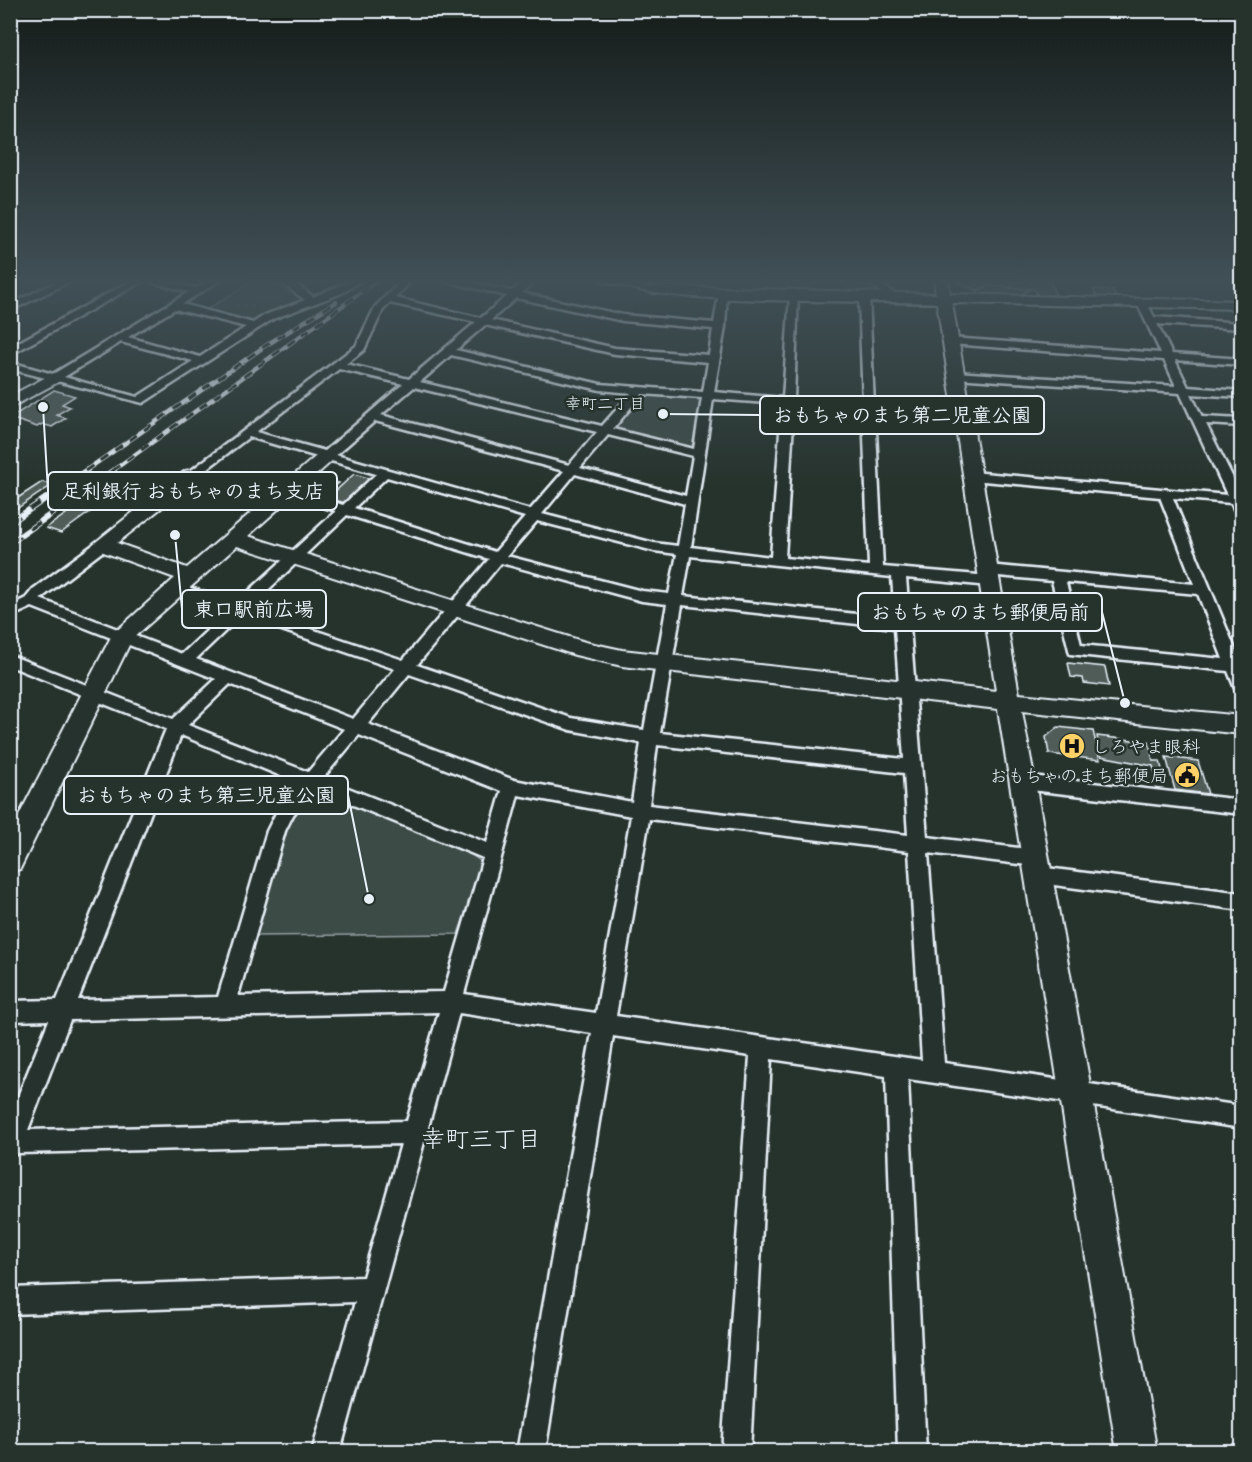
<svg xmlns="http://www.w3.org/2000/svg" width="1252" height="1462" font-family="Delius,'Klee One',sans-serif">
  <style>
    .green { fill: #3e4b47; stroke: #939ea0; stroke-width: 1.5 }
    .building { fill: #505c59; stroke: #e8f1f8; stroke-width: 1.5 }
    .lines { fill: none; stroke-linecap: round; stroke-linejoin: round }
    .street-casing { stroke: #e8f1f8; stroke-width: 5 }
    .secondary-casing { stroke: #e8f1f8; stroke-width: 4 }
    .street { fill: #26332d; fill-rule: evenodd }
    .secondary { fill: #26332d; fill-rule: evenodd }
    .rail-far1-casing { stroke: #e8f1f8; stroke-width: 4.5 }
    .rail-casing { stroke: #e8f1f8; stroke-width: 6 }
    .rail-far1 { stroke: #26332d; stroke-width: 3; stroke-dasharray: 9; stroke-linecap: butt }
    .rail { stroke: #26332d; stroke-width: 4; stroke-dasharray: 12; stroke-linecap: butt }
    .labels { text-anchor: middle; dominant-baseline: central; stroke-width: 5; stroke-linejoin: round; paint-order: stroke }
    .far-neighbourhood-label { font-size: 16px; fill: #e8f1f8; stroke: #26332d }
    .poi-label { font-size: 18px; fill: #e8f1f8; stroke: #26332d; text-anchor: start }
    .near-neighbourhood-label { font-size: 24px; fill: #e8f1f8; stroke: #26332d }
    .leader { fill: none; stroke: #e8f1f8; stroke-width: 2 }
    .callout-dot { fill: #e8f1f8; stroke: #26332d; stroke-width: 2 }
    .callout { fill: #26332d; stroke: #e8f1f8; stroke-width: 2 }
    .callout-label { font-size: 20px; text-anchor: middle; font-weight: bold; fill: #e8f1f8 }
  </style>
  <rect width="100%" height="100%" fill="#26332d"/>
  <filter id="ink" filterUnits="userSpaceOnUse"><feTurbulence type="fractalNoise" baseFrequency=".0167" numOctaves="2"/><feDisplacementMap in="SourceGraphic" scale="12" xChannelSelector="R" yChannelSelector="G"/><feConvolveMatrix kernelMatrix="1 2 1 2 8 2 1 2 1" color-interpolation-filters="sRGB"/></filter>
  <g filter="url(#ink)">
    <g class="green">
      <polygon points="253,281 282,286 306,301 253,321 206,310"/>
      <polygon points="645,394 701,399 692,448 614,429"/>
      <polygon points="309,794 324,794 470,854 483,863 458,934 255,936 289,824"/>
    </g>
    <g class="building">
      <polygon points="956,281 1050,281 1057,298 1038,296 1035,290 988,286 977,291"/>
      <polygon points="988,286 1031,289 1020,295 979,294 977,291"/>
      <polygon points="1093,289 1113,291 1116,298 1096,296"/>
      <polygon points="54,390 75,396 62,404 70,407 56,415 66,418 52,427 42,424 37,427 10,418"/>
      <polygon points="354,474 372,479 345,503 328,498"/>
      <polygon points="320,478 339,483 329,491 311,486"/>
      <polygon points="42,482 52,485 10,513 10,503"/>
      <polygon points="90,497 104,502 61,533 46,528"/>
      <polygon points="1068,663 1105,667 1109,686 1084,683 1083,678 1071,677"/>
      <polygon points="1058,727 1093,731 1100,760 1049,754 1046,737"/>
      <polygon points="1097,736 1149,742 1153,761 1160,761 1163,774 1155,773 1153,766 1101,756"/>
      <polygon points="1166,757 1198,761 1208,794 1175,790"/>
    </g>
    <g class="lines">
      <g class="street-casing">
        <g id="street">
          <polygon points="59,281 71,281 10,311 10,304"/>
          <polygon points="131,281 143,281 10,355 10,347"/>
          <path d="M148,281H164L196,288L208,281H219L182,304L253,323L265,315L305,300L283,284L282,281H293L313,297L350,281H361L342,293L273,319L143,403L10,369V362L53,374L189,292ZM175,309L246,327L200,357L128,337ZM121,342L193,361L137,397L64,377Z"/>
          <path d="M401,281H411L395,298L481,318L507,296L445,281H462L512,291L525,281H535L522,293L623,315L714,323L719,294L727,292L725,327L714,392L783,398L790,295L798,293L794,399L863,404L859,297L864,294L869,297L874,405L963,412L969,415L963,418L875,412L883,567L990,576L997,581L990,586L906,578L927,837L1036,850L1043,852L1045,858L1043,864L1036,866L928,853L944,1063L1242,1106V1128L908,1079L926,1452H898L886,1076L771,1059L750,1452H722L750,1056L613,1036L545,1452H517L592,1033L459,1013L340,1452H312L355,1302L10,1314V1288L363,1277L401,1144L18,1153L10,1157V1116L49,1020L10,1021V1001L57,1000L166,729L10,666V655L173,719L216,679L32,607L10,617V606L26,598L33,589L97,542H107V548L40,599L182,654L228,611L171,591L169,588L171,585H181L236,603L336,511L281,494V488H291L343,505L376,474L249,437L195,478H187L185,475L356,346L375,307ZM516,298L623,321L713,329L709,355L615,348L491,320ZM390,303L476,322L409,379L346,364L364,350L383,310ZM485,325L615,354L708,362L703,392L600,384L456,350ZM451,355L600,390L631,393L602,426L420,382ZM339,369L403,384L325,451L256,432ZM414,387L597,432L569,465L381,415ZM642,394L702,398L694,449L613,429ZM713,399L782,404L771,557L691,547ZM794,405L863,411L869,566L785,558ZM375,421L564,471L530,510L336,455ZM608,435L693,456L686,496L580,468ZM575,474L685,504L678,546L654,543L542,514ZM387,477L525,517L495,552L354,508ZM347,515L489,559L403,660L249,608ZM537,521L654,551L677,554L669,594L642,591L507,556ZM690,556L892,577L895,618L683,596ZM501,563L642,601L667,604L644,730L571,718L417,665ZM682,605L895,628L904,759L660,733ZM241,616L395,669L353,719L196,659ZM409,674L570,730L641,743L632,802L514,780L368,724ZM230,684L344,729L308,772L188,725ZM181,735L298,783L280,805L267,831L218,997L78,1000ZM359,735L502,791L487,843L323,778ZM657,745L904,773L908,835L649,805ZM314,789L483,858L444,992L238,996L285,831L293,815ZM518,795L631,816L596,1013L464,994ZM649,819L909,851L922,1060L616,1016ZM439,1012L407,1121L28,1130L70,1020Z"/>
          <polygon points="602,281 621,281 660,290 655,293"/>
          <polygon points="858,281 881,283 898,297 890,299 875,287"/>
          <path d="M1138,301H1146L1154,317L1242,323V329L1157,324L1172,354L1242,359V365L1175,360L1188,387L1242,391V397L1191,394L1202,417L1242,419V426L1206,424L1242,496V516L1237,515L1231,503L1173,498L1242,666V693L1236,691L1228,671L1070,654L1052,581L988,575L981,570L988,565L1194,584L1160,497L972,480L966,476L972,472L1227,495L1180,393L955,378L949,375L955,372L1176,386L1164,360L950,344L945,341L950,338L1161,353L1137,303ZM1066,582L1198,594L1223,659L1081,645Z"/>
          <polygon points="1022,775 1242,800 1242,814 1022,789 1016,787 1013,782 1016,777"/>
          <polygon points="1039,867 1242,893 1242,910 1039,883 1032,881 1030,875 1032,869"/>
        </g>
      </g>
      <g class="secondary-casing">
        <g id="secondary">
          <path d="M934,281H948L950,294L1242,301V309L952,303L1019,694L1242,716V734L1022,711L1157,1452H1117L998,709L622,666L575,655L237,546L132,639L20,869L10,872V833L112,635L175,578L95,549L92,545L185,471L191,470L271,495L322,451H334L337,455L334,459L248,536L585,642L622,650L996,691L937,303C903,302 659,302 648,290L655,286L936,294ZM194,482L261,504L187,568L117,543Z"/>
          <polygon points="54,373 62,378 60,381 10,408 10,396"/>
        </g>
      </g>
      <use href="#street" class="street"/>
      <use href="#secondary" class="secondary"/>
      <g class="rail-far1-casing">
        <g id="rail-far1">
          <polyline points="85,471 268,344 336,302"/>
          <polyline points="112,471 377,281"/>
        </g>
      </g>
      <g class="rail-casing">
        <g id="rail">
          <polyline points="10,523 87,470"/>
          <polyline points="10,543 114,470"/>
        </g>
      </g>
      <use href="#rail-far1" class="rail-far1"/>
      <use href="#rail" class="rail"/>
    </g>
  </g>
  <linearGradient id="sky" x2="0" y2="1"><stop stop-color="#151c19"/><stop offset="0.58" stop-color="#415057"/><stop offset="1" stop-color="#415057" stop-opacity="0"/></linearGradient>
  <rect width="1252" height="485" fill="url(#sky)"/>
  <defs>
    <g id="hospital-disc" transform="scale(1.35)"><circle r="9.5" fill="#ffd166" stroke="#26332d"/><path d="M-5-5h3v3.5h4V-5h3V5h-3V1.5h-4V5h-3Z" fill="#111"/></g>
    <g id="civic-disc" transform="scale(1.35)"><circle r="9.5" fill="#ffd166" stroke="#26332d"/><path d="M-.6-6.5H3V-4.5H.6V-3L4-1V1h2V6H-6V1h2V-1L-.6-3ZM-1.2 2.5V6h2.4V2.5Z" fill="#111"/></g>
  </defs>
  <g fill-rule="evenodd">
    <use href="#hospital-disc" x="1072" y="746"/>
    <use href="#civic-disc" x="1187" y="775"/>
  </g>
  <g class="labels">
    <g class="far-neighbourhood-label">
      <text x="605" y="403">幸町二丁目</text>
    </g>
    <g class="poi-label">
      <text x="1092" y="746">しろやま眼科</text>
      <text x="1168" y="775" text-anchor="end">おもちゃのまち郵便局</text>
    </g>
    <g class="near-neighbourhood-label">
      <text x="481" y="1138">幸町三丁目</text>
    </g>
  </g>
  <path class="leader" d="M663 414L760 415M43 407L48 491M175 535L182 609M1125 703L1102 612M369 899L348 795"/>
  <g class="callout-dot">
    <circle cx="663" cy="414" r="6"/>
    <circle cx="43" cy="407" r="6"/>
    <circle cx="175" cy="535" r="6"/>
    <circle cx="1125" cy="703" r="6"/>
    <circle cx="369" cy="899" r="6"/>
  </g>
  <g class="callout">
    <rect x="760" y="396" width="284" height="38" rx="6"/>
    <rect x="48" y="472" width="289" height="38" rx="6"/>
    <rect x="182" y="590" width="144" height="38" rx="6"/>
    <rect x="858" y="593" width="244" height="38" rx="6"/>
    <rect x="64" y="776" width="284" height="38" rx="6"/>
  </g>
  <g class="callout-label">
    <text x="902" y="422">おもちゃのまち第二児童公園</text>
    <text x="193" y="498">足利銀行 おもちゃのまち支店</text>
    <text x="254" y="616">東口駅前広場</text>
    <text x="980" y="619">おもちゃのまち郵便局前</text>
    <text x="206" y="802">おもちゃのまち第三児童公園</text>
  </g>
  <rect width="1252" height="1462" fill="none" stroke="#26332d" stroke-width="36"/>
  <rect x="18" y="18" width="1216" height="1426" fill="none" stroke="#e8f1f8" stroke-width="2" filter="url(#ink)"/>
</svg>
